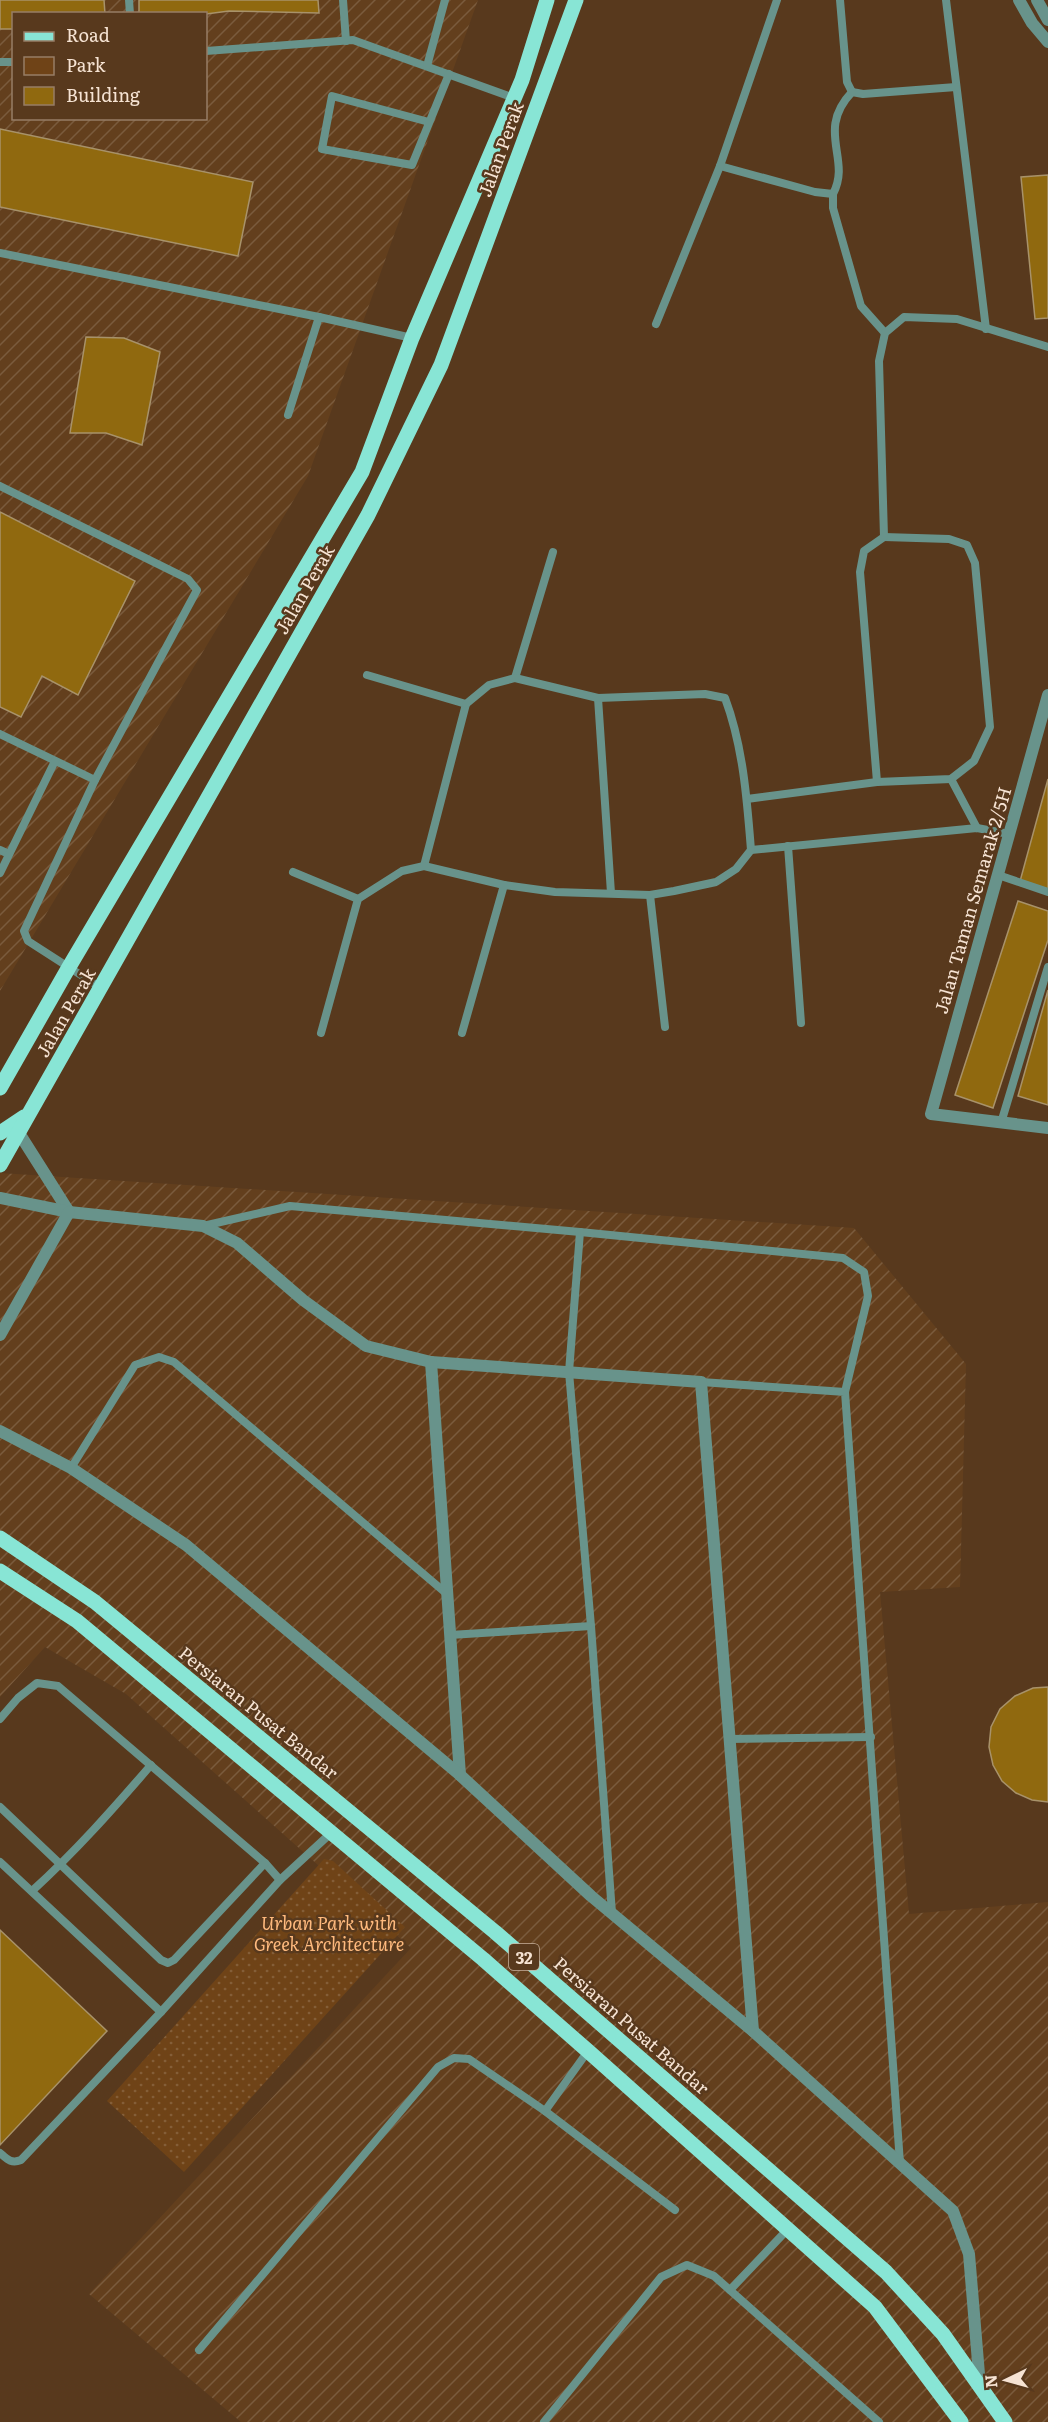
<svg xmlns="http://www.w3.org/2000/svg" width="1048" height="2422" font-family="Literata,serif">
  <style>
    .industrial { fill: url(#industrial-furrows); fill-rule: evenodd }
    .green { fill: url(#green-dots) }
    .building { fill: #90690f; stroke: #a8926a; stroke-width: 1.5 }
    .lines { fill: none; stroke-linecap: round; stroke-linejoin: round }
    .service { stroke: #68938b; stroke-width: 8 }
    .minor { stroke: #68938b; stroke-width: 12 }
    .tertiary { stroke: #68938b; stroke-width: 12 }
    .primary { stroke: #88e5d5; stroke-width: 15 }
    .labels { text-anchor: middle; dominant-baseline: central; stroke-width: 5; stroke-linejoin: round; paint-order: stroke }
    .shield { fill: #58391d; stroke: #c7b09c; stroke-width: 1.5 }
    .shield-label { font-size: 16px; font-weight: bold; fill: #f6e3d3 }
    .street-label { font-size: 18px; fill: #f6e3d3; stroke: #58391d }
    .park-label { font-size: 18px; font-style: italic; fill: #ffba7e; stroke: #58391d }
  </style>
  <defs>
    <pattern id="industrial-furrows" width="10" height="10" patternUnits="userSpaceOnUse" patternTransform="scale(1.5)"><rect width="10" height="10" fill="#633f1d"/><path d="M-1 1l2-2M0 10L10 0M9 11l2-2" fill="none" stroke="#7a5b3d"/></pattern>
    <pattern id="green-dots" width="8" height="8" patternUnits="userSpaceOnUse" patternTransform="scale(1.5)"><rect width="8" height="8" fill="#6f4317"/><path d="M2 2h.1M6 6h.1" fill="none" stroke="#845e38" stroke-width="1.8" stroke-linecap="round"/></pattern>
  </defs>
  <rect width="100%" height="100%" fill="#58391d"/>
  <g class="industrial">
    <path d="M0,0H478L308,476L0,991ZM14,14H206V118H14Z"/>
    <polygon points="0,1173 854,1228 966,1364 960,1587 880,1592 909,1914 1048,1902 1048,2422 241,2422 89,2294 411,1948 126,1694 45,1647 0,1697"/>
  </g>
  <polygon class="green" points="324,1859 333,1861 405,1927 184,2172 107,2101"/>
  <g class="building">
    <polygon points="0,0 104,0 105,14 14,14 14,29 0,29"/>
    <polygon points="139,0 318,0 319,13 229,11 206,14 139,14"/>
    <polygon points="0,129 253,182 238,256 0,207"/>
    <polygon points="1048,175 1048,318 1035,319 1021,177"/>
    <polygon points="86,337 124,338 160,352 142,445 106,433 70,433"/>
    <polygon points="0,512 135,581 78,695 42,676 21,717 0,707"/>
    <polygon points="1048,779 1048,893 1019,885"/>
    <polygon points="1018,901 1048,911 1048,940 993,1108 955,1095"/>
    <polygon points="1048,990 1048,1105 1018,1096"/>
    <polygon points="1048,1687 1048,1802 1032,1800 1016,1793 1002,1781 993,1765 989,1747 991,1727 1000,1709 1015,1696 1033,1688"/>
    <polygon points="0,1930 107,2031 0,2145"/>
  </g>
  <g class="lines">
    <g class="service">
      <polyline points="129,0 130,14"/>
      <polyline points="343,0 346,41"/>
      <polyline points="840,0 847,82 852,92"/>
      <polyline points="946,0 986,329"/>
      <polyline points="206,51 353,40 514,98"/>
      <polyline points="0,62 14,62"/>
      <polyline points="427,66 445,0"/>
      <polyline points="852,92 863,94 956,87"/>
      <polyline points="429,122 332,96 322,149 412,165 449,74"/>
      <path d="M720,166L815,192L833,194C852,159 815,131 852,92"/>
      <polyline points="833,194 833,208 861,306 885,333"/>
      <polyline points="0,253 319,317"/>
      <polyline points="656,324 720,166 777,0"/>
      <polyline points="288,415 319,317 412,338"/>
      <polyline points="0,486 188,579 197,590 95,780"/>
      <polyline points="367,675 466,704 424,866"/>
      <polyline points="515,678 553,552"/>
      <polyline points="598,698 611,893"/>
      <polyline points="0,734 95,780 24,931 28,941 101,988"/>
      <polyline points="951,779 977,828"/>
      <polyline points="877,782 951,779 974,761 990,727 975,563 967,545 949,539 884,537"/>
      <polyline points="747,799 877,782 860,572 864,551 884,537 879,361 885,333 904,317 957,319 1048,347"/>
      <polyline points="788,846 801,1023"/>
      <polyline points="0,850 9,854"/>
      <polyline points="751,850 977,828 1009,834"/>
      <polyline points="293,872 358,899"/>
      <polyline points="0,873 55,761"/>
      <polyline points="998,875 1048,892"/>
      <polyline points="650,895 665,1027"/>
      <polyline points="321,1033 358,899 402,871 424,866 504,885"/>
      <path d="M462,1033L504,885L555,892L650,895L674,891L716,882L736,869L751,850C747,799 743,746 725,698L705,694L598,698L515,678L489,685L466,704"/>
      <polyline points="1001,1123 1048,967"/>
      <polyline points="203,1226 290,1206 580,1232 843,1258 864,1272 868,1296 845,1392"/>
      <polyline points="580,1232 569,1372 591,1626 612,1913"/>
      <polyline points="701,1382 845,1392 900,2163"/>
      <polyline points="71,1468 135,1365 159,1357 174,1362 447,1594"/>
      <polyline points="450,1635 591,1626"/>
      <polyline points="0,1719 18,1698 37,1683 58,1686 265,1863 280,1880"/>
      <polyline points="729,1739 871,1737"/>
      <polyline points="0,1807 161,1960 168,1963 174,1960 265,1863"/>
      <polyline points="0,1862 161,2012"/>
      <path d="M32,1891C75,1852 113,1809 151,1765"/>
      <polyline points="545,2111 675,2210"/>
      <path d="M0,2153C7,2159 11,2164 21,2160L161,2012L280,1880L331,1833"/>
      <polyline points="730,2290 788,2229"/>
      <polyline points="199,2350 438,2067 454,2058 469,2059 545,2111 588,2051"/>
      <polyline points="544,2422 661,2277 687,2265 714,2276 879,2422"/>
    </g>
    <g class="minor">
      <polyline points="1048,695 931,1114 1048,1128"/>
      <polyline points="19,1133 69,1212"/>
      <polyline points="0,1198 69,1212 203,1226 237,1243 303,1300 366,1346 431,1362 701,1382 753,2031"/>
      <polyline points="0,1335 69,1212"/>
      <polyline points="431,1362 460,1775"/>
      <polyline points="0,1431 71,1468 186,1545 460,1775 591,1896 753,2031 953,2211 969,2254 980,2386"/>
    </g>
    <g class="tertiary">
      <polyline points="1019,0 1032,23 1048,42"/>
      <polyline points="1037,0 1048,20"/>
    </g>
    <g class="primary">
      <polyline points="0,1088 69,967 362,472 412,338 522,80 547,0"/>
      <polyline points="0,1133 24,1117"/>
      <polyline points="0,1165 368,515 441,365 576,0"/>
      <polyline points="0,1538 95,1602 495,1932 886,2272 943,2334 1005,2422"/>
      <polyline points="0,1571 77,1621 483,1959 588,2051 875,2307 961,2422"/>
    </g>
  </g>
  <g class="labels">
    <rect class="shield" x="509" y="1944" width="30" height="26" rx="4.5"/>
    <g class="shield-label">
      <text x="524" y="1957">32</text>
    </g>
    <g class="street-label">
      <text transform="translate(500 149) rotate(-70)">Jalan Perak</text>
      <text transform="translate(304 589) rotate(-60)">Jalan Perak</text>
      <text transform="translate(972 900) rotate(-74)">Jalan Taman Semarak 2/5H</text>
      <text transform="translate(65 1012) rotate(-60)">Jalan Perak</text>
      <text transform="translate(259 1712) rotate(39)">Persiaran Pusat Bandar</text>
      <text transform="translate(632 2025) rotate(41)">Persiaran Pusat Bandar</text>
    </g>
    <g class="park-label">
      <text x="329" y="1922">Urban Park with<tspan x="329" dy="21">Greek Architecture</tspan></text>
    </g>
  </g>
  <rect x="12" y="12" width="195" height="108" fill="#58391d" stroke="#977d66" stroke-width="1.5"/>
  <rect x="24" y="32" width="30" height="9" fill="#88e5d5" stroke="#977d66" stroke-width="1.5"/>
  <text x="66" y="42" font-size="18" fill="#f6e3d3">Road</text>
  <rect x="24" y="57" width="30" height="18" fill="#6f4317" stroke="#977d66" stroke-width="1.5"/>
  <text x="66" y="72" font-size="18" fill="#f6e3d3">Park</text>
  <rect x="24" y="87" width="30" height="18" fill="#90690f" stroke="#977d66" stroke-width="1.5"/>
  <text x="66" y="102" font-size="18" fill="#f6e3d3">Building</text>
  <g transform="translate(1006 2380) rotate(265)" stroke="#58391d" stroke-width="4.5" paint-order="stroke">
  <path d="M0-4.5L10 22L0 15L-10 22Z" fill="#f6e3d3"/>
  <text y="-9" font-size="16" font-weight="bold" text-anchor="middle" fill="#f6e3d3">N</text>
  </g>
</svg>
